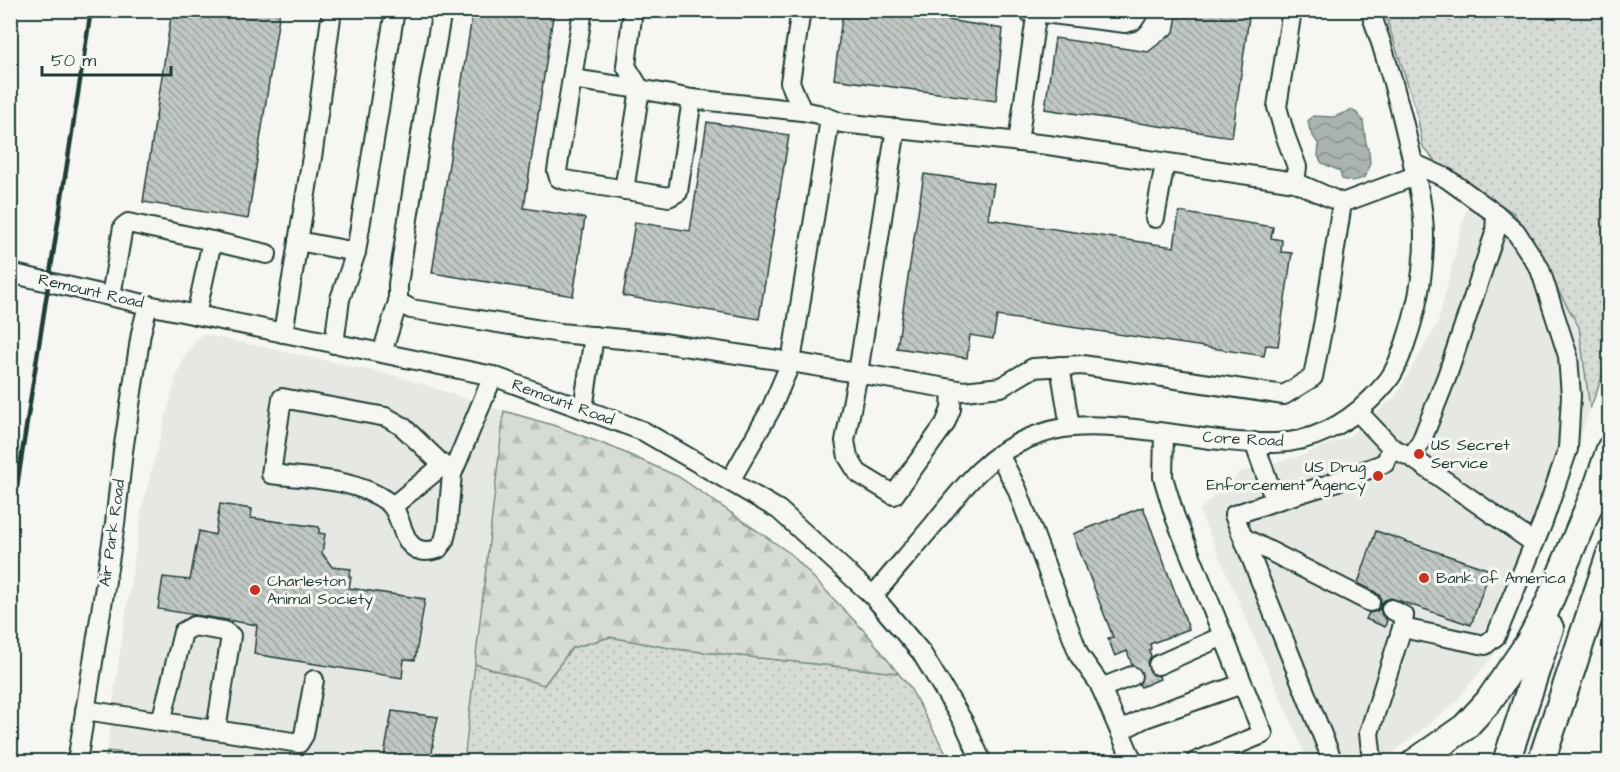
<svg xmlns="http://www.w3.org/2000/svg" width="1620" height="772" font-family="'Architects Daughter',sans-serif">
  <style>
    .built { fill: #e6e8e4 }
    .grass { fill: url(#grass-dots); stroke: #7a8c85; stroke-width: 1.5 }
    .forest { fill: url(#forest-firs); stroke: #7a8c85; stroke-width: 1.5 }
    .water { fill: url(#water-waves); stroke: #72847d; stroke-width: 1.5 }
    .building { fill: url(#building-back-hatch); stroke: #1f3d34; stroke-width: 1.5 }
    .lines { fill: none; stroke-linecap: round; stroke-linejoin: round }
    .minor-tunnel { stroke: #cbd1cc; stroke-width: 18; stroke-dasharray: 18 9; stroke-linecap: butt }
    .minor-casing { stroke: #1f3d34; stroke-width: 22 }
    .highway-casing { stroke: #1f3d34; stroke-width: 30 }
    .minor { stroke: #f6f6f2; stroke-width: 18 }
    .highway { stroke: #f6f6f2; stroke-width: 26 }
    .rail { stroke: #1f3d34; stroke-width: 4.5 }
    .poi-dot { fill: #c8321e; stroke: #f6f6f2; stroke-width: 2 }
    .labels { text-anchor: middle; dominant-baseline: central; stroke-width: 6; stroke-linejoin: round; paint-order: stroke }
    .street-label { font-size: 16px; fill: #1f3d34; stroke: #f6f6f2 }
    .poi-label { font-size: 16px; fill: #1f3d34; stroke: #f6f6f2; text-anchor: start }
  </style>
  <defs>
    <pattern id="grass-dots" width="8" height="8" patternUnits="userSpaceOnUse" patternTransform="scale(1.5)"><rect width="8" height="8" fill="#d6dbd6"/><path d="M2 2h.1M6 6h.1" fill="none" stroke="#b7bdb8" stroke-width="1.8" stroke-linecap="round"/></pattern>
    <pattern id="forest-firs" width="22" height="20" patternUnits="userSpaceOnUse" patternTransform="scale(1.5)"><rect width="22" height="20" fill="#d6dbd6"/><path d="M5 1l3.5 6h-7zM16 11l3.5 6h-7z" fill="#b7bdb8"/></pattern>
    <pattern id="water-waves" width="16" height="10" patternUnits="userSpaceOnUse" patternTransform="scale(1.5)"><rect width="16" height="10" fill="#aab3ae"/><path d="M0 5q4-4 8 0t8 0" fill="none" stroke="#8a938e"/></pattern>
    <pattern id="building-back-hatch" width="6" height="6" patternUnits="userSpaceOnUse" patternTransform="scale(1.5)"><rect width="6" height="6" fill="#c1c8c3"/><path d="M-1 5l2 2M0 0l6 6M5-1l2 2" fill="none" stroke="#9ca49f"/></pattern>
  </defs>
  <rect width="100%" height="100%" fill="#f6f6f2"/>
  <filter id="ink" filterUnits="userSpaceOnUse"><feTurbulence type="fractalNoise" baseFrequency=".0167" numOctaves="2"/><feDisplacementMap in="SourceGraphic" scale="12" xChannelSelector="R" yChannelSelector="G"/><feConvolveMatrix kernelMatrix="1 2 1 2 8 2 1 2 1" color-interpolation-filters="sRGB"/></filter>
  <g filter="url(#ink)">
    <g class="built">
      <polygon points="1475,190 1514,213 1579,327 1590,409 1551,524 1498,649 1455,703 1388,757 1381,761 1308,761 1199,510 1240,472 1303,455 1351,435 1396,396 1438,323 1465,214"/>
      <polygon points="202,334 397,376 504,411 464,761 191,762 107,751 117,672 143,503 176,378 184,357"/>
    </g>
    <g class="grass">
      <polygon points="1384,11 1609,11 1609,358 1590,409 1579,327 1514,213 1461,180 1437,163 1423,147 1416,110"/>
      <polygon points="610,637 675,649 898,673 909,686 950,761 464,762 475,664 544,685 572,648"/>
      <polygon points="107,751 191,761 106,761"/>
    </g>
    <polygon class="forest" points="504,411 556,426 614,448 679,477 791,554 869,636 898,673 675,649 610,637 572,648 544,685 475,664"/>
    <path class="water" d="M1351,110L1357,113L1363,121L1366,143L1369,152L1370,163L1365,177C1356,181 1351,182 1342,179L1340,171L1322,163L1318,156L1319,145L1310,131L1308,121L1313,116L1334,117Z"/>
    <g class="building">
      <polygon points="172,10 280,10 248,219 143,202"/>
      <polygon points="473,10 554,10 524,208 585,218 573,296 432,273"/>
      <polygon points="843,10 930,10 935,18 1003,29 996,101 834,79"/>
      <polygon points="1178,10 1250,10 1232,137 1045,109 1055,38 1148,52 1174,32"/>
      <polygon points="707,122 789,135 759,319 623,296 635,222 690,231"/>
      <polygon points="924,174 994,184 988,219 1174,247 1179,212 1273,227 1271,238 1282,240 1281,252 1292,253 1278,346 1266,345 1264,356 997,316 993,339 970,335 967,358 897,348"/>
      <polygon points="220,504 252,509 251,518 319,527 319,533 325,534 322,553 332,567 351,569 349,576 351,577 349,588 425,599 415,660 404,659 402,678 254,654 257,625 158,609 163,577 190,580 199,531 215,535"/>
      <polygon points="1143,507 1189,629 1150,644 1151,649 1149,650 1151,656 1147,663 1148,669 1152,674 1159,676 1160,679 1141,687 1139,684 1143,678 1143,673 1139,667 1132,665 1127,651 1115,656 1108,638 1113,637 1073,534"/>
      <polygon points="1376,531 1490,570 1471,625 1391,598 1385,600 1381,604 1380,609 1382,615 1387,620 1385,627 1366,619 1369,613 1377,611 1380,608 1381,602 1380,596 1375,592 1358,583"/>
      <polygon points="392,711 438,717 432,745 433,745 431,762 383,762"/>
    </g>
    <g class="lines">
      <polyline class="minor-tunnel" points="1132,676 1158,665"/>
      <g class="minor-casing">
        <g id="minor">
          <polyline points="442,10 426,102 398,284 398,302 411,309 560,333 663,343 791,362 964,391 1001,387 1033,368 1082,365 1284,395 1313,377 1324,320 1342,203"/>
          <polyline points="583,10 557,171 559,178 565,180 669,197 678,192 692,99"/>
          <polyline points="633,10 626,66 640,89 692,99 802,111"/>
          <polyline points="801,10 790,82 802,111 818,114 842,123 1048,145 1295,182 1342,203 1415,176"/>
          <polyline points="1292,10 1277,107 1285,135 1297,167 1295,182"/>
          <polyline points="1027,11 1125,23 1133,21 1137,15 1134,10"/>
          <polyline points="572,79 640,89 624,190"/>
          <polyline points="896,128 858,373 845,441 848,457 858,473 894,495 945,424 951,409 952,389"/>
          <polyline points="1018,142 1037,10"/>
          <polyline points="1155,218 1165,163"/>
          <polyline points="212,241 267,254"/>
          <polyline points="298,241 356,252"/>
          <polyline points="10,273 148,305 493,376 643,431 779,510 873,596 921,652 964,723 982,762"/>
          <polyline points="111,296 123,227 128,223 212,241 196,315"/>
          <polyline points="283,333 313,151 332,10"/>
          <polyline points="334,344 340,299 356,252 395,10"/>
          <polyline points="382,353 398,302"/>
          <polyline points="1060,366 1070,427"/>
          <polyline points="583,409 594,336"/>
          <polyline points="1358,412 1392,448 1411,457 1421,442 1447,376 1495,233 1496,214 1446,178 1413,163"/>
          <polyline points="1164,433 1163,477 1175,517 1263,734 1195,762"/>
          <polyline points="1254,442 1275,501 1324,486 1385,463 1392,448"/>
          <polyline points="999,454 1017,489 1079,655 1099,683 1133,762"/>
          <polyline points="1411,457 1534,543"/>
          <path d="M452,474L402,426L386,417L282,398L271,474C310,479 355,478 388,502C406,515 398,561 438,549L444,541L447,529L452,474L493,376"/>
          <polyline points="730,481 771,409 791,362 830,119"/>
          <polyline points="1275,501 1234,515 1333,762"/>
          <polyline points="393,506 443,465"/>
          <polyline points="1244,538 1370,602"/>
          <path d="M873,596C893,572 914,548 934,524C962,489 985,456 1029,438C1042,433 1057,428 1072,427C1139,422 1207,445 1275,443C1312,442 1345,425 1371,399C1378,392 1386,384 1391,376C1397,367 1401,355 1405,344C1417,310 1424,274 1424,237C1424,209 1417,181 1411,154C1400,105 1387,58 1370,10"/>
          <polyline points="1402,628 1485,645 1496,636 1543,522 1568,449 1571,396 1568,356 1540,269 1516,232 1496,214"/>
          <polyline points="1158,665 1223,636"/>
          <polyline points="1101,688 1132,676"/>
          <polyline points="85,710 299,743 304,735 314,680"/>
          <polyline points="161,722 183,632 194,626 224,631 231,636 216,730"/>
          <polyline points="1120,731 1145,718 1242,684"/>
          <polyline points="77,762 115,524 123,451 141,333 148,305"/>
          <polyline points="1369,762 1372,760 1369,733 1402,628 1404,616 1391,609"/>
        </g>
      </g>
      <g class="highway-casing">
        <g id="highway">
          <polyline points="1592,502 1610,449"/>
          <polyline points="1415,762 1465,727 1488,702 1528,644 1545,612 1597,487"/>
          <polyline points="1506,762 1550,628"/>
          <polyline points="1541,762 1610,554"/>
        </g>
      </g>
      <use href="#minor" class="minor"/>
      <use href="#highway" class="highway"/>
      <polyline class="rail" points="10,531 91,10"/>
    </g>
  </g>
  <g class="poi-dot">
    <circle cx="1419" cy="454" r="6"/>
    <circle cx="1378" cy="476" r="6"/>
    <circle cx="1424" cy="578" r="6"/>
    <circle cx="255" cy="590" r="6"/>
  </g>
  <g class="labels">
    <g class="street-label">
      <text transform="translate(91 291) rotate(13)">Remount Road</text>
      <text transform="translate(563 402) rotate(20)">Remount Road</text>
      <text transform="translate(1243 439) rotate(3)">Core Road</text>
      <text transform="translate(112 533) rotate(-82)">Air Park Road</text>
    </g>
    <g class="poi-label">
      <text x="1431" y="445">US Secret<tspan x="1431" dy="18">Service</tspan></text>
      <text x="1366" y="467" text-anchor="end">US Drug<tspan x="1366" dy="18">Enforcement Agency</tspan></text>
      <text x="1436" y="578">Bank of America</text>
      <text x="267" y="581">Charleston<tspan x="267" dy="18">Animal Society</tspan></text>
    </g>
  </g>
  <rect width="1620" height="772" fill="none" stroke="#f6f6f2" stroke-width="36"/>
  <rect x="18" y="18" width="1584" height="736" fill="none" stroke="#1f3d34" stroke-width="2" filter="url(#ink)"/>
  <path d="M42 66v9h129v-9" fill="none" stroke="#1f3d34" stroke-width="3"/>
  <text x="51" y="66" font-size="18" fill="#1f3d34" stroke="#f6f6f2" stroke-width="4.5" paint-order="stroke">50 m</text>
</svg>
